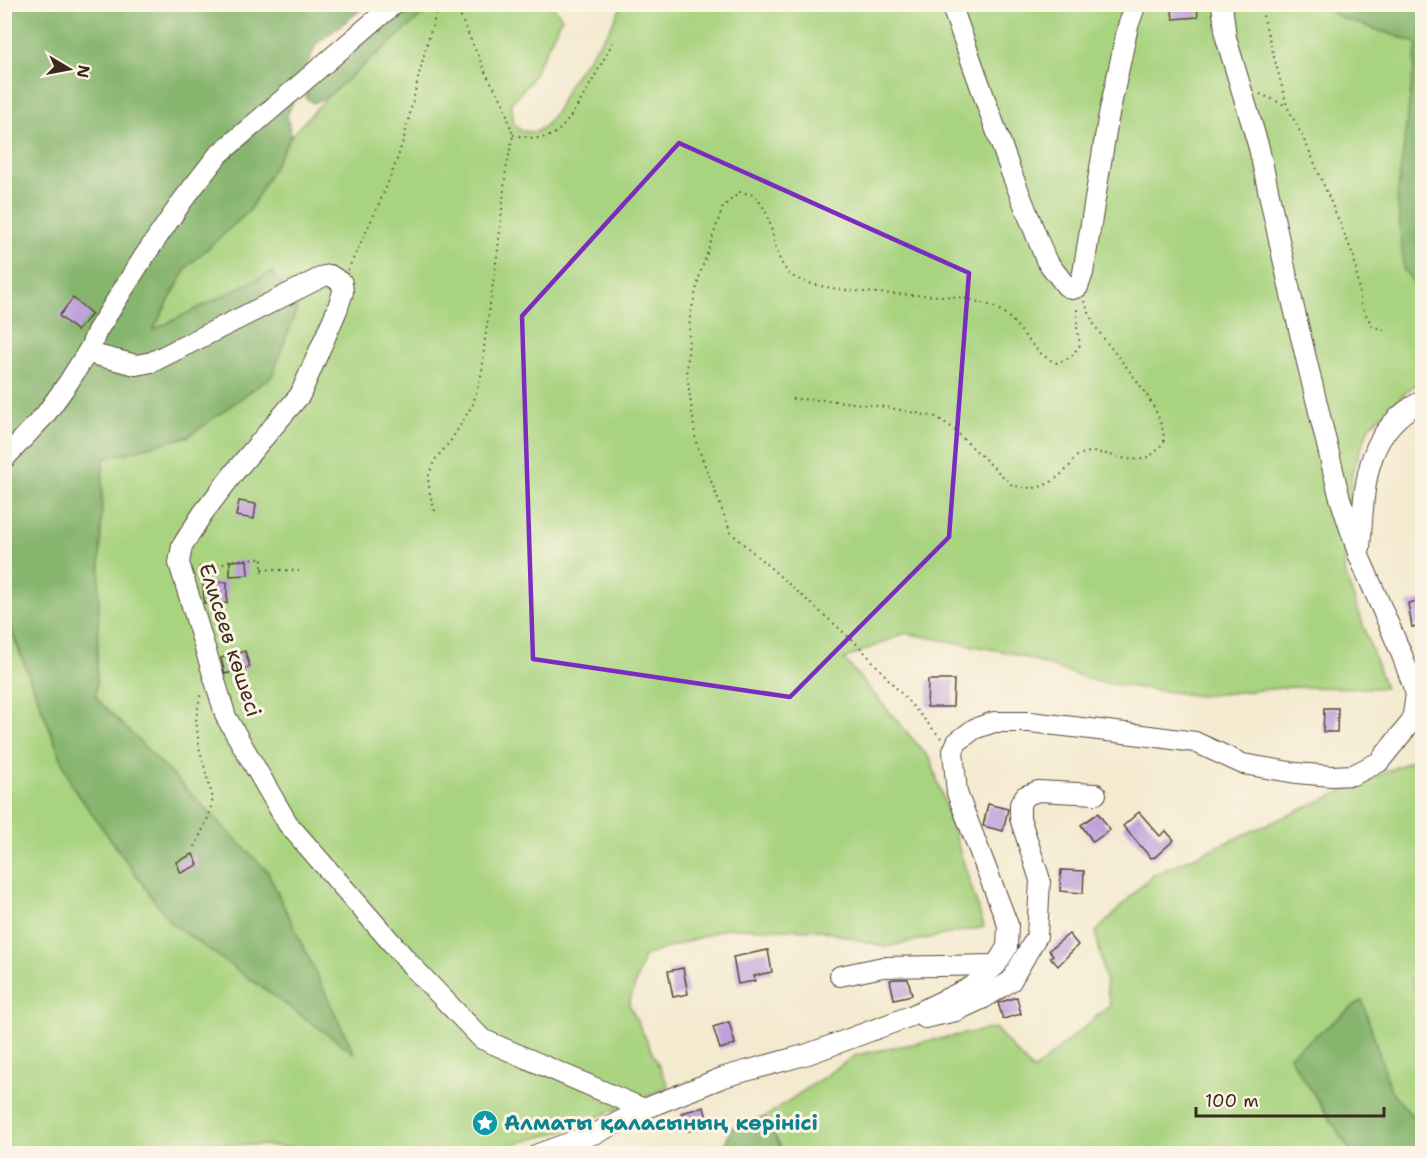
<svg xmlns="http://www.w3.org/2000/svg" width="1427" height="1158" font-family="'Shantell Sans',sans-serif">
  <style>
    .green { fill: #a8d37f; stroke: #727e4e; stroke-width: 1.5 }
    .forest { fill: #86b56e; stroke: #607046; stroke-width: 1.5 }
    .building { fill: #c0a2da }
    .lines { fill: none; stroke-linecap: round; stroke-linejoin: round }
    .minor-casing { stroke: #574739; stroke-width: 22 }
    .path { stroke: #574739; stroke-width: 2; stroke-dasharray: 1.5 4.5; stroke-linecap: butt }
    .minor { stroke: #fff; stroke-width: 20 }
    .marked { fill: none; stroke: #7b2cbf; stroke-width: 4.5; stroke-linejoin: round }
    .labels { text-anchor: middle; dominant-baseline: central; stroke-width: 6; stroke-linejoin: round; paint-order: stroke }
    .street-label { font-size: 21px; fill: #3b2a1e; stroke: #fcf5e5 }
    .culture-label { font-size: 21px; font-weight: bold; fill: #0d838f; stroke: #fcf5e5; text-anchor: start }
  </style>
  <rect width="100%" height="100%" fill="#fcf5e5"/>
  <filter id="ink" filterUnits="userSpaceOnUse"><feTurbulence type="fractalNoise" baseFrequency=".0167" numOctaves="2"/><feDisplacementMap in="SourceGraphic" scale="12" xChannelSelector="R" yChannelSelector="G"/><feConvolveMatrix kernelMatrix="1 2 1 2 8 2 1 2 1" color-interpolation-filters="sRGB"/></filter>
  <filter id="wash" filterUnits="userSpaceOnUse"><feTurbulence type="fractalNoise" baseFrequency=".008" numOctaves="4" result="noise"/><feDisplacementMap in="SourceGraphic" scale="24" xChannelSelector="R" yChannelSelector="G"/><feGaussianBlur stdDeviation="1.35" result="paint"/><feColorMatrix in="noise" values="0 0 0 0 0 0 0 0 0 0 0 0 0 0 0 0 0 1.4 0 .05"/><feComposite in="paint" operator="in"/></filter>
  <g filter="url(#wash)">
    <rect width="100%" height="100%" fill="#f4ead0"/>
    <g class="green">
      <polygon points="1319,4 1342,18 1417,43 1412,94 1404,270 1422,293 1422,382 1413,386 1369,427 1352,473 1344,570 1385,688 1291,687 1199,696 1098,682 1011,653 905,633 844,659 931,760 984,927 885,947 821,930 728,928 644,956 629,1004 669,1087 564,1131 476,1154 351,1154 262,1145 182,1144 132,1153 5,1153 4,613 72,786 170,922 353,1052 267,871 96,698 103,459 189,436 152,332 187,267 249,211 291,136 327,97 434,5 552,5 562,18 529,83 511,103 514,123 521,131 536,132 546,125 557,110 569,84 609,30 622,5"/>
      <polygon points="1422,756 1422,961 1411,979 1422,1011 1422,1128 1391,1091 1362,1000 1289,1056 1352,1153 784,1153 765,1117 856,1055 995,1028 1033,1071 1110,1005 1096,932 1151,876"/>
    </g>
    <g class="forest">
      <polygon points="5,5 367,5 316,44 287,116 291,136 249,211 187,267 153,330 272,272 297,308 272,376 189,436 103,459 96,698 267,871 354,1053 170,922 72,786 5,613"/>
      <polygon points="406,5 434,5 327,97 313,103 306,98 307,88"/>
      <polygon points="1319,5 1422,5 1422,293 1404,270 1397,198 1417,43 1342,18"/>
      <polygon points="1362,1000 1391,1091 1422,1128 1422,1153 1352,1153 1289,1056"/>
      <polygon points="765,1117 784,1153 721,1153 732,1127"/>
    </g>
    <g id="blocks">
      <g class="building">
        <polygon points="1171,4 1197,4 1198,17 1173,19"/>
        <polygon points="73,298 92,314 77,331 59,316"/>
        <polygon points="239,501 256,504 254,519 236,516"/>
        <polygon points="247,560 248,575 230,576 230,561"/>
        <polygon points="227,582 227,603 204,603 203,583"/>
        <polygon points="1422,600 1422,625 1412,627 1408,603"/>
        <polygon points="245,651 250,667 225,674 221,658"/>
        <polygon points="928,680 954,680 953,707 927,707"/>
        <polygon points="1324,708 1338,708 1337,732 1323,732"/>
        <polygon points="988,804 1008,809 1003,831 983,826"/>
        <polygon points="1139,812 1160,836 1166,831 1174,840 1155,857 1151,858 1123,826"/>
        <polygon points="1098,813 1110,830 1093,842 1081,825"/>
        <polygon points="193,854 198,865 181,873 176,862"/>
        <polygon points="1061,870 1084,871 1083,893 1060,891"/>
        <polygon points="1069,934 1078,945 1058,966 1050,957 1053,955 1049,950"/>
        <polygon points="768,950 772,972 754,976 755,981 738,984 733,957"/>
        <polygon points="683,968 688,994 673,997 668,971"/>
        <polygon points="895,979 908,979 912,995 894,999 890,980"/>
        <polygon points="1017,997 1021,1014 1003,1019 998,1003"/>
        <polygon points="729,1022 735,1044 720,1049 713,1027"/>
        <polygon points="704,1107 709,1126 688,1131 687,1126 678,1129 676,1119 682,1118 681,1113"/>
      </g>
    </g>
  </g>
  <g filter="url(#ink)">
    <use href="#blocks" fill-opacity="0" stroke="#574739" stroke-width="1.5"/>
    <g class="lines">
      <g class="minor-casing">
        <g id="minor">
          <polyline points="951,4 1011,172 1046,260 1066,286 1072,289 1078,287 1083,273 1108,119 1128,26 1136,4"/>
          <polyline points="90,348 96,355 136,365 152,362 324,276 330,275 342,283 343,292 337,310 300,395 237,469 203,513 182,546 179,563 226,717 288,824 411,965 482,1039 644,1109"/>
          <polyline points="4,459 45,415 68,383 90,348 97,331 143,258 183,200 218,155 394,4"/>
          <path d="M1360,548C1365,488 1362,432 1422,401"/>
          <polyline points="840,976 883,967 996,965"/>
          <polyline points="925,1018 956,1011 984,998 1011,981 1037,936 1040,880 1020,818 1020,804 1025,796 1038,791 1096,794"/>
          <polyline points="538,1154 599,1132 644,1109 724,1077 808,1054 911,1016 973,986 996,965 1007,947 1008,925 957,793 953,751 957,742 974,729 994,722 1030,722 1142,735 1195,742 1243,764 1296,773 1332,776 1353,775 1379,762 1412,721 1416,694 1402,655 1359,556 1339,495 1292,300 1259,148 1226,38 1222,4"/>
        </g>
      </g>
      <g class="path">
        <polyline points="1260,4 1287,106 1309,150 1354,257 1361,305 1372,326 1387,331"/>
        <polyline points="1260,94 1285,105"/>
        <path d="M513,135C526,137 542,141 554,134C572,124 603,60 614,40"/>
        <path d="M348,270C368,226 392,181 405,134C416,90 424,46 440,4"/>
        <path d="M792,399L828,400L885,407L936,417L950,426L1012,485C1037,492 1049,486 1067,469C1071,465 1074,457 1079,455C1107,442 1140,481 1164,441C1163,402 1115,357 1095,326C1091,319 1088,309 1084,301"/>
        <polyline points="435,511 430,495 428,478 434,461 452,439 473,404 482,372 485,339 498,249 506,170 513,135 503,102 486,74 455,4"/>
        <path d="M199,567C209,566 223,567 230,560L262,558"/>
        <polyline points="262,569 299,571"/>
        <polyline points="262,573 262,556"/>
        <path d="M941,738L859,646L731,533L696,442L687,374L690,316L700,274L723,207L740,192L755,195C758,200 762,205 765,210C774,229 773,252 786,270C803,296 925,294 958,297C968,299 980,302 989,305C1020,316 1026,351 1057,363L1071,357L1080,345L1077,327V305"/>
        <polyline points="195,847 208,818 213,799 199,747 196,719 201,691"/>
      </g>
      <use href="#minor" class="minor"/>
    </g>
  </g>
  <path class="marked" d="M679,143L969,273L949,537L790,697L533,659L522,316Z"/>
  <defs>
    <g id="sight-disc" transform="scale(1.35)"><circle r="9.5" fill="#0f9aa8" stroke="#fcf5e5"/><path d="M0-6L1.8-2.2L6-1.7L2.9 1.2L3.7 5.4L0 3.3L-3.7 5.4L-2.9 1.2L-6-1.7L-1.8-2.2Z" fill="#fff"/></g>
  </defs>
  <g fill-rule="evenodd">
    <use href="#sight-disc" x="485" y="1123"/>
  </g>
  <g class="labels">
    <g class="street-label">
      <text transform="translate(230 640) rotate(72)">Елисеев көшесі</text>
    </g>
    <g class="culture-label">
      <text x="504" y="1123">Алматы қаласының көрінісі</text>
    </g>
  </g>
  <rect width="1427" height="1158" fill="none" stroke="#fcf5e5" stroke-width="24"/>
  <g transform="translate(69 69) rotate(100)" stroke="#fcf5e5" stroke-width="4.5" paint-order="stroke">
  <path d="M0-4.5L10 22L0 15L-10 22Z" fill="#3b2a1e"/>
  <text y="-9" font-size="16" font-weight="bold" text-anchor="middle" fill="#3b2a1e">N</text>
  </g>
  <path d="M1196 1107v9h188v-9" fill="none" stroke="#3b2a1e" stroke-width="3"/>
  <text x="1205" y="1107" font-size="18" fill="#3b2a1e" stroke="#fcf5e5" stroke-width="4.5" paint-order="stroke">100 m</text>
</svg>
